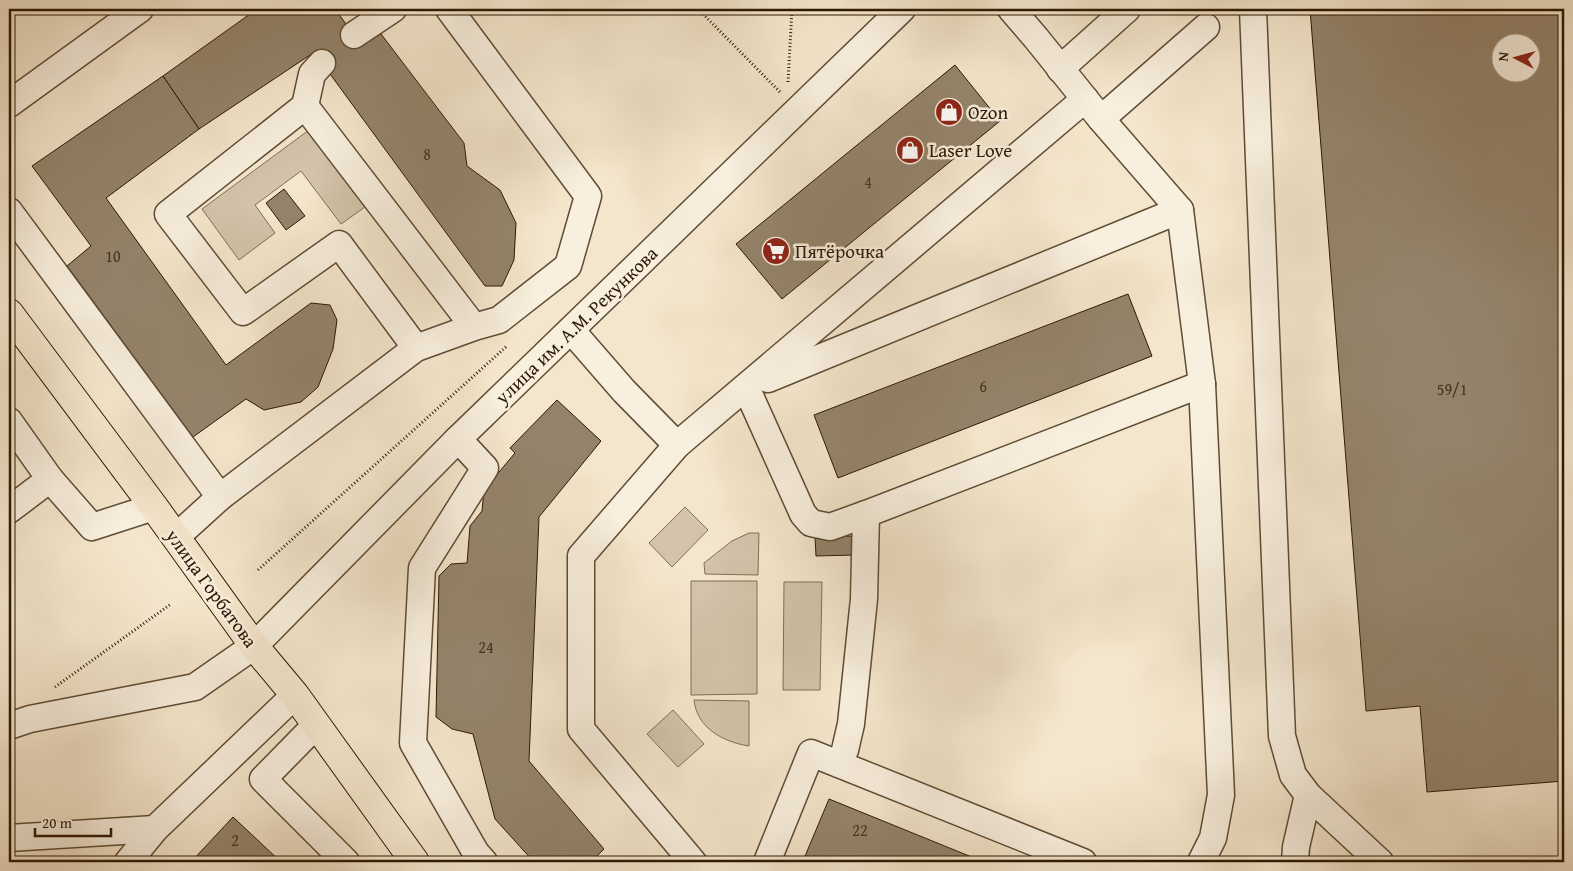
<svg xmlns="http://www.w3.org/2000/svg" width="1573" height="871" font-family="'Gentium Book Plus',serif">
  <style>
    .green { fill: #d2c3aa; stroke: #806e56 }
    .building { fill: #94836b; stroke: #2d1802; fill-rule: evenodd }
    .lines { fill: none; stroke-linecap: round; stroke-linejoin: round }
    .minor-casing { stroke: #5f4c34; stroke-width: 29 }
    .major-casing { stroke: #2d1802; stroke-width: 30 }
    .path { stroke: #2d1802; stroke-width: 3; stroke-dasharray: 1 2.5; stroke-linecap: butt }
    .minor { stroke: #f8efde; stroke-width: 26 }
    .major { stroke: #f4e6cc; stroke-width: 28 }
    .labels { text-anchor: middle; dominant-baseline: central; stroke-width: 5; stroke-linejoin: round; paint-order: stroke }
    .number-label { font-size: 16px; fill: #47331c }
    .poi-label { font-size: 19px; fill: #2d1802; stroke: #f8efde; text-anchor: start }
    .street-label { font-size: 19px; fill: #2d1802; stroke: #f8efde }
  </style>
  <rect width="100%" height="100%" fill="#f4e6cc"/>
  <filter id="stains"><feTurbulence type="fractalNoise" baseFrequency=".004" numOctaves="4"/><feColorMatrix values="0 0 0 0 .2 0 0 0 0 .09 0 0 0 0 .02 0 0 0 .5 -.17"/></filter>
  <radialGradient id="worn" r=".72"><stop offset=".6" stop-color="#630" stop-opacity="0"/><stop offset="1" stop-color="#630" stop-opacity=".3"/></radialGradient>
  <g class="green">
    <polygon points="309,130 365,207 341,224 301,171 255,205 275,233 239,260 202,209"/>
    <polygon points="685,507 708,530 672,567 649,543"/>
    <polygon points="749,533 759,533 758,575 705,574 704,563 732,541"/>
    <polygon points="691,581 757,581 757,694 691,695"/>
    <polygon points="784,582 822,582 820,690 783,690"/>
    <path d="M694,700L749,701V746C723,742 697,728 694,700Z"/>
    <polygon points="673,710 704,744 678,767 647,734"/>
  </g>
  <g class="building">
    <polygon points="257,9 335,9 360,43 381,34 464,143 467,166 500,190 516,223 514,260 502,286 485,286 322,63 313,53 199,129 163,76"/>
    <path d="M1310,9H1564V781L1427,792L1420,706L1366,711ZM1500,42H1530V72H1500Z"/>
    <polygon points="955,65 1000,121 782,299 736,244"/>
    <polygon points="163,76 199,129 106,198 226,365 311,303 330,305 337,320 333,349 318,387 301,402 264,410 246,399 193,437 67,266 91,246 32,166"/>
    <polygon points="284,189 305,216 286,230 266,203"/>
    <polygon points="1128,294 1152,356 838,478 814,415"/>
    <polygon points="557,400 601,441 539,517 529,761 604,849 591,862 534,862 495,819 473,734 452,729 436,717 439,576 451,564 467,563 470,526 482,511 484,490 515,453 510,448"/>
    <polygon points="855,536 855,555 816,556 815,537"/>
    <polygon points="829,799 984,862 803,861"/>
    <polygon points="233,817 281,862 191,862"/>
    <polygon points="40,858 40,862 9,862 9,861"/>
  </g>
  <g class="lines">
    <g class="minor-casing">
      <g id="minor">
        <polyline points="1011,9 1036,38 1101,119 1180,210 1202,384 1221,795 1213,838 1201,862"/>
        <polyline points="1253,9 1282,736 1293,775 1308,795"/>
        <polyline points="354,35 393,9"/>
        <polyline points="1060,69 1127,9"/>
        <polyline points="9,104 140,9"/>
        <polyline points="305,106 312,74 322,63"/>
        <polyline points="1101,119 1206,27"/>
        <polyline points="9,211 220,497"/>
        <polyline points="571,330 624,391 677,445 581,556 581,729 693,862"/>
        <polyline points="416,348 339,244 243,312 168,214 305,106 474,327"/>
        <polyline points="768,379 1180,210"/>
        <polyline points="746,387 803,514 811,523 830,527 866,514 1202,384"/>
        <polyline points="9,421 50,479"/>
        <polyline points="458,439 485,468 422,568 413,743 476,853 484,862"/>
        <polyline points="677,445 1085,99"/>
        <polyline points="9,510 50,479 92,527 154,507"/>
        <polyline points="176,537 220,497 416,348 474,327 499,320 568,266 588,196 449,9"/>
        <polyline points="316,725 263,779 346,862"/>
        <polyline points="9,726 30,719 195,687 254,646 458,439 902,9"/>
        <polyline points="839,764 845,750 851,724 864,599 866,514"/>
        <polyline points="9,838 155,829"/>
        <polyline points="128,862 155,829 295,695"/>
        <polyline points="767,862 811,753 1083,862"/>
        <polyline points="1295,862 1296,847 1308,795 1380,862"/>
      </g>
    </g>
    <g class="major-casing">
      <polyline id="major" points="9,313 154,507 254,646 295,695 415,862"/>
    </g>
    <g class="path">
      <polyline points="698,9 780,92"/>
      <polyline points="795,9 799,12 803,9"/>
      <polyline points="788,82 792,9"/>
      <polyline points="258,570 507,346"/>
      <polyline points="55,687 171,604"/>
    </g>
    <use href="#minor" class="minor"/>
    <use href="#major" class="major"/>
  </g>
  <defs>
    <g id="shop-disc" transform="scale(1.4375)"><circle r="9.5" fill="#8f2418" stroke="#f8efde"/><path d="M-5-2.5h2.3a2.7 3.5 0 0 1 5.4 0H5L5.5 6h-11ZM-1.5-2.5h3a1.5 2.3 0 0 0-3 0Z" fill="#fff"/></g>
    <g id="supermarket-disc" transform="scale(1.4375)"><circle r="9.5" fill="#8f2418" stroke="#f8efde"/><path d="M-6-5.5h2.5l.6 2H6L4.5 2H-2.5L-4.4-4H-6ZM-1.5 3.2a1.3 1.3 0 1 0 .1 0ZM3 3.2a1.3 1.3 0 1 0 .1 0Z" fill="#fff"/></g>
  </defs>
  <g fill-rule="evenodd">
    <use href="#shop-disc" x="949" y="112"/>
    <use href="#shop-disc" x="910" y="150"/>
    <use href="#supermarket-disc" x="776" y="251"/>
  </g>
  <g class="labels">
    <g class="number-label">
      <text x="427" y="154">8</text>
      <text x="868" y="182">4</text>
      <text x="113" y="256">10</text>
      <text x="983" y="386">6</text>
      <text x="1452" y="389">59/1</text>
      <text x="486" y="647">24</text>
      <text x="860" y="830">22</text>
      <text x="235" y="840">2</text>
    </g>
    <g class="poi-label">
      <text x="968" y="112">Ozon</text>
      <text x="929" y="150">Laser Love</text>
      <text x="795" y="251">Пятёрочка</text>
    </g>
    <g class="street-label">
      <text transform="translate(576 325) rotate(-44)">улица им. А.М. Рекункова</text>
      <text transform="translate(212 588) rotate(54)">улица Горбатова</text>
    </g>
  </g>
  <rect width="1573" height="871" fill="none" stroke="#f4e6cc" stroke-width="30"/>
  <rect x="10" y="10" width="1553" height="851" fill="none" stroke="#2d1802" stroke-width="2.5"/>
  <rect x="15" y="15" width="1543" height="841" fill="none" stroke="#2d1802"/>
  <g transform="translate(1516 58) rotate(276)"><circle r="24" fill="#f8efde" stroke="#a79986"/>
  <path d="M0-4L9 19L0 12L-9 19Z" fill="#8f2418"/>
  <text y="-8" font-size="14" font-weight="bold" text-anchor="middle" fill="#2d1802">N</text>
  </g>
  <path d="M35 828v8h76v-8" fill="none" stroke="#2d1802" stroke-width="2.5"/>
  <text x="42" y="828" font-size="15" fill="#2d1802" stroke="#f8efde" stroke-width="4" paint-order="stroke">20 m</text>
  <rect width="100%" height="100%" filter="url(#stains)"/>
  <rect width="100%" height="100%" fill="url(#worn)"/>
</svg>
